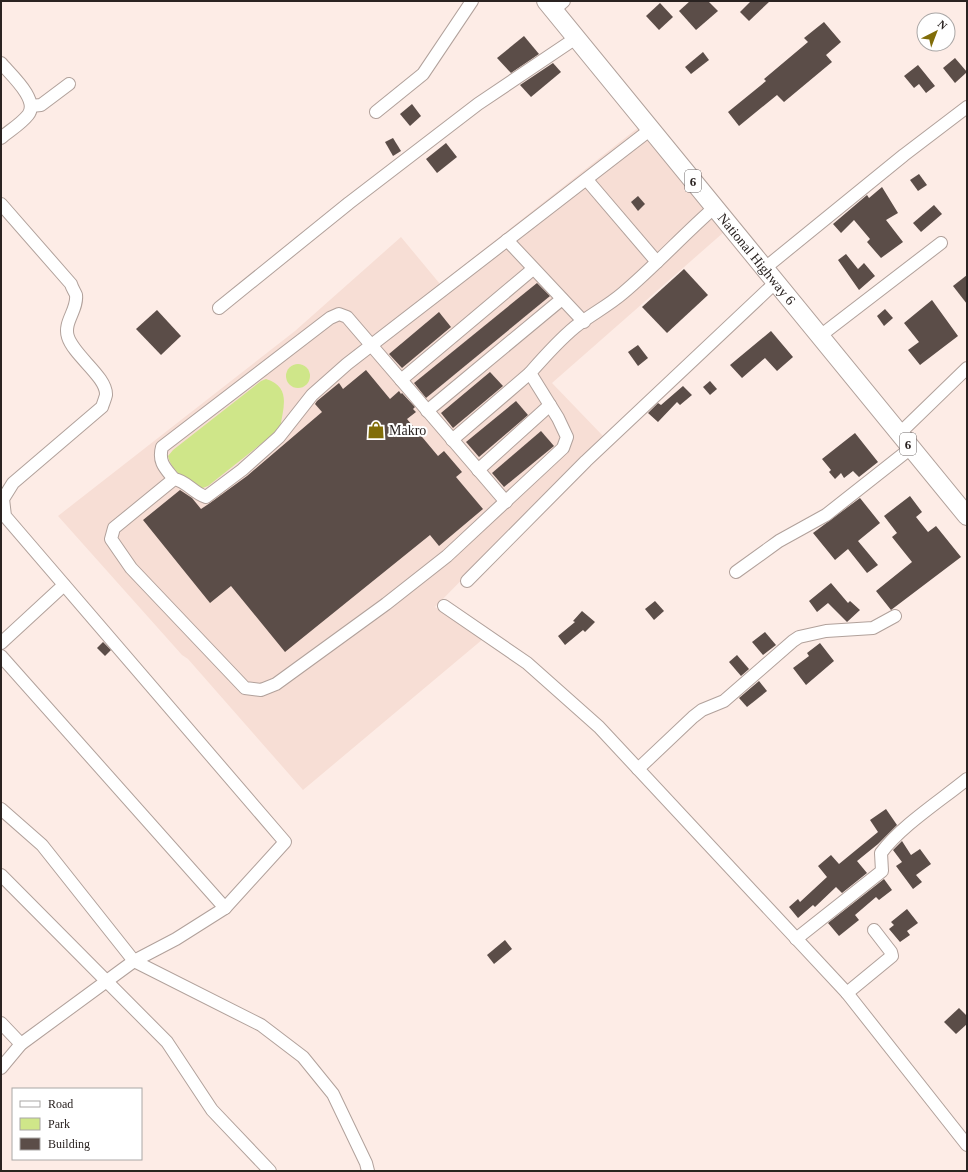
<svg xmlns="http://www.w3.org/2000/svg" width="968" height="1172" font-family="Georgia,serif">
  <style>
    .built { fill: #f7ded5 }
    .green { fill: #cfe689 }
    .building { fill: #5b4d48 }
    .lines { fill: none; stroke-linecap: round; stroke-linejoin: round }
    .minor-casing { stroke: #b1a19b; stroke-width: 14 }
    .highway-casing { stroke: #b1a19b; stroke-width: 20 }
    .minor { stroke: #fff; stroke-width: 12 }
    .highway { stroke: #fff; stroke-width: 18 }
    .labels { text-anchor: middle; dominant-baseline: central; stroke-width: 4; stroke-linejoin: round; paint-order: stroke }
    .shield { fill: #fff; stroke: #6a6564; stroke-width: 1 }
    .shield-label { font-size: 13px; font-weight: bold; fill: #2a2321 }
    .street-label { font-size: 14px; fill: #2a2321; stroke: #fff }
    .poi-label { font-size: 14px; fill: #2a2321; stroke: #fff; text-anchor: start }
  </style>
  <rect width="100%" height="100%" fill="#fdece6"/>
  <polygon class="built" points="639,127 724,232 552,383 603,436 435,607 483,639 303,790 188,659 182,655 58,516 295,331 401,237 440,284"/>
  <g class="green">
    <circle cx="298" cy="376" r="12"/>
    <path d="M266,379C292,387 283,408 280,429L208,486L200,489C188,482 171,471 168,456L173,450L261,381Z"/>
  </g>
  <g class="building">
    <polygon points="690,1 708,1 718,11 696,30 679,11"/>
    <polygon points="751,1 770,1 749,21 740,12"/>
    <polygon points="660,3 673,17 659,30 646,16"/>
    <polygon points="824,22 841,42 826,55 832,62 784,102 777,95 739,126 728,112 766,81 764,79 808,42 804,38"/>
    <polygon points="524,36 539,54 511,73 497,58"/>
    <polygon points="703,52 709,60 691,74 685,67"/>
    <polygon points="955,58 967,72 955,83 943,68"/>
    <polygon points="553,63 561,72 531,97 520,85"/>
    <polygon points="918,65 935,86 926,93 919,84 914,88 904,76"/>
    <polygon points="412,104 421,116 410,126 400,114"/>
    <polygon points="393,138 401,151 393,156 385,142"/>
    <polygon points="446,143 457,157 437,173 426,159"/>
    <polygon points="919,174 927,185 918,191 910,180"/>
    <polygon points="882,187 898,213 886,220 903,242 881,258 867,242 870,239 854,220 841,233 833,224 867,195 869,198"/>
    <polygon points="638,196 645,204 638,211 631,202"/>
    <polygon points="934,205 942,214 921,232 913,223"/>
    <polygon points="846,254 858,269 864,263 875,276 859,290 838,260"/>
    <polygon points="684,269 708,295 667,333 642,307"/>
    <polygon points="967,275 967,304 953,286"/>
    <polygon points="537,283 550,296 426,398 414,383"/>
    <polygon points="932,300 958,336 920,365 908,350 919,342 904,323"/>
    <polygon points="885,309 893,318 884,326 877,316"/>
    <polygon points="157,310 181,336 161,355 136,329"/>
    <polygon points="439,312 451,327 402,368 389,354"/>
    <polygon points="771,331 793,357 777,371 765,358 742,378 730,365"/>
    <polygon points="638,345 648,358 638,366 628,352"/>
    <polygon points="366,370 390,399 399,391 401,394 402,393 415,407 413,409 416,412 407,419 438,456 444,451 462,472 456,477 483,509 439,546 430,535 285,652 231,586 210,603 143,520 180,490 192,498 201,509 210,503 247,476 322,412 315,404 317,401 339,383 343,389"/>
    <polygon points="490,372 503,386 453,428 441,413"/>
    <polygon points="710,381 717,389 710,395 703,387"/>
    <polygon points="683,386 692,395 680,405 677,402 658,422 648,413 658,403 661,405"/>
    <polygon points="516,401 528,415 479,457 466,442"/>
    <polygon points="541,431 554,446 504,487 492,473"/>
    <polygon points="855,433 878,462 859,477 853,471 844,478 841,473 835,479 829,472 831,470 822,459"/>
    <polygon points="910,496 922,512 916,517 928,532 936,526 961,557 891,610 876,591 912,562 892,537 897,533 884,516"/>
    <polygon points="860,498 880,523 858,541 878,565 867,573 848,549 835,560 813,533"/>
    <polygon points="831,583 848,603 850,601 860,610 847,622 828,603 817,612 809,601"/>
    <polygon points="655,601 664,611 654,620 645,609"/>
    <polygon points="582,611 595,622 585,632 583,630 565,645 558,636 575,622 573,621"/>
    <polygon points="765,632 776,645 763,655 752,642"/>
    <polygon points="103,642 111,650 105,656 97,648"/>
    <polygon points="820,643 834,661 806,685 793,668 809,656 807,653"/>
    <polygon points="737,655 749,669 741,676 729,662"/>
    <polygon points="759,681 767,691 747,707 739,698"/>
    <polygon points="886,809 897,825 878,844 857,861 867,873 842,893 836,887 815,907 813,905 798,918 789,907 798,899 800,902 827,877 818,866 831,855 839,864 878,832 870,820"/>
    <polygon points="902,841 911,855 920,849 931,864 916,875 922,882 913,889 896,866 902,862 893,850"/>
    <polygon points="884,879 892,890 879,900 876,897 855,915 859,920 839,936 828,923"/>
    <polygon points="907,909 918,923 907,931 910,935 900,942 889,929 894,925 891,922"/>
    <polygon points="505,940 512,949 494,964 487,955"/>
    <polygon points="959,1008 967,1016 967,1024 956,1034 944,1022"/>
  </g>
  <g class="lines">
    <g class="minor-casing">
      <g id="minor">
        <polyline points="554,10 564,1"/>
        <path d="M1,63C10,74 40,100 28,115C21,124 9,131 1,138"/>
        <polyline points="31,106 41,105 69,84"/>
        <polyline points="376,112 423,74 472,1"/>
        <path d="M651,129L347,364L312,395L279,437L242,470L206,497C193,493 187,481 174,479L114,528L111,539L131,568L245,688L261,690L276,684L386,604L447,556L563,448L567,437L558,418L530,373C544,357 558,341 575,327C590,315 608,306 623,293C655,266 683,235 715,207"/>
        <polyline points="587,180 657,262"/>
        <path d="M1,204L71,284C72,288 75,292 76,295C78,310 63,322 68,337C74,356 107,377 106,395C105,399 103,404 102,407L13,483L3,499L5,516L285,842L225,908L176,939L134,961L21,1044L1,1068"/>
        <polyline points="507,240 584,322"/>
        <polyline points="765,268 904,155 967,107"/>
        <polyline points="219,308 349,203 478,104 576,38"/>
        <polyline points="820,336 941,243"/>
        <polyline points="401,380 533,269"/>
        <polyline points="427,411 562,299"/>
        <polyline points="900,433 967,368"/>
        <polyline points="452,440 530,373"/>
        <polyline points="478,470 550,405"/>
        <path d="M174,479C165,468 158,462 162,447L330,318L339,314L347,317L506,502"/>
        <polyline points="736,572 779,541 826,515 911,448"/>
        <polyline points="467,581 586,461 776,282"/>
        <polyline points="444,606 527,663 599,727 847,993 967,1145"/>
        <polyline points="1,643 64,585"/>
        <polyline points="1,656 225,908"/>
        <polyline points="638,769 693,717 702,710 724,701 793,641 799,637 826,631 873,628 895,616"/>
        <polyline points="1,809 42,845 134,961 261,1025 303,1057 333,1094 366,1163 368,1171"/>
        <polyline points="1,875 167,1042 212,1110 270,1171"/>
        <path d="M796,939L882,871L881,853C901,826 940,801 967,779"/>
        <polyline points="847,993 892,956 891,952 874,930"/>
        <polyline points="1,1023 21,1044"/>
      </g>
    </g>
    <g class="highway-casing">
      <g id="highway">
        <path id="s1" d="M546,1L967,516"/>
      </g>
    </g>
    <use href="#minor" class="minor"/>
    <use href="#highway" class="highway"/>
  </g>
  <defs>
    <g id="shop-bare" transform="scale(1.38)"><path d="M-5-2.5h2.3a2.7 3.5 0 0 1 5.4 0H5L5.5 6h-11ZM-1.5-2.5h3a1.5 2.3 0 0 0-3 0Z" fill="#816d09" stroke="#fff" stroke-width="2.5" paint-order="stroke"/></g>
  </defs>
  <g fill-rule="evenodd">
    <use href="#shop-bare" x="376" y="430"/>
  </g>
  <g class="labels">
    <g class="shield">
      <rect x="685" y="170" width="16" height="22" rx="3"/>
      <rect x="900" y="433" width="16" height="22" rx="3"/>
    </g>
    <g class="shield-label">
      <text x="693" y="181">6</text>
      <text x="908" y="444">6</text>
    </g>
    <g class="street-label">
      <text stroke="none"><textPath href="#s1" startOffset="333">National Highway 6</textPath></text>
    </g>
    <g class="poi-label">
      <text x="389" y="430">Makro</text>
    </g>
  </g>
  <rect width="968" height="1172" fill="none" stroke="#2a2321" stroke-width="4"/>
  <rect x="12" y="1088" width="130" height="72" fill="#ffffff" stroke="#aaa7a6"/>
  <rect x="20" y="1101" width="20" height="6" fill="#ffffff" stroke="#aaa7a6"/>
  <text x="48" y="1108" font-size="12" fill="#2a2321">Road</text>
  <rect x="20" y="1118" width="20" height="12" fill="#cfe689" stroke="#aaa7a6"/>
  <text x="48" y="1128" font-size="12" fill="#2a2321">Park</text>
  <rect x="20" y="1138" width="20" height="12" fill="#5b4d48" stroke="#aaa7a6"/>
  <text x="48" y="1148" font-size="12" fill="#2a2321">Building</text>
  <g transform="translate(936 32) rotate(42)"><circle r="19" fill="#ffffff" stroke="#aaa7a6"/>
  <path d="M0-3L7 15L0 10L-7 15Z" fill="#816d09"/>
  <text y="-6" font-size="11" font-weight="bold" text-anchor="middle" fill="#2a2321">N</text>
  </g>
</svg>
